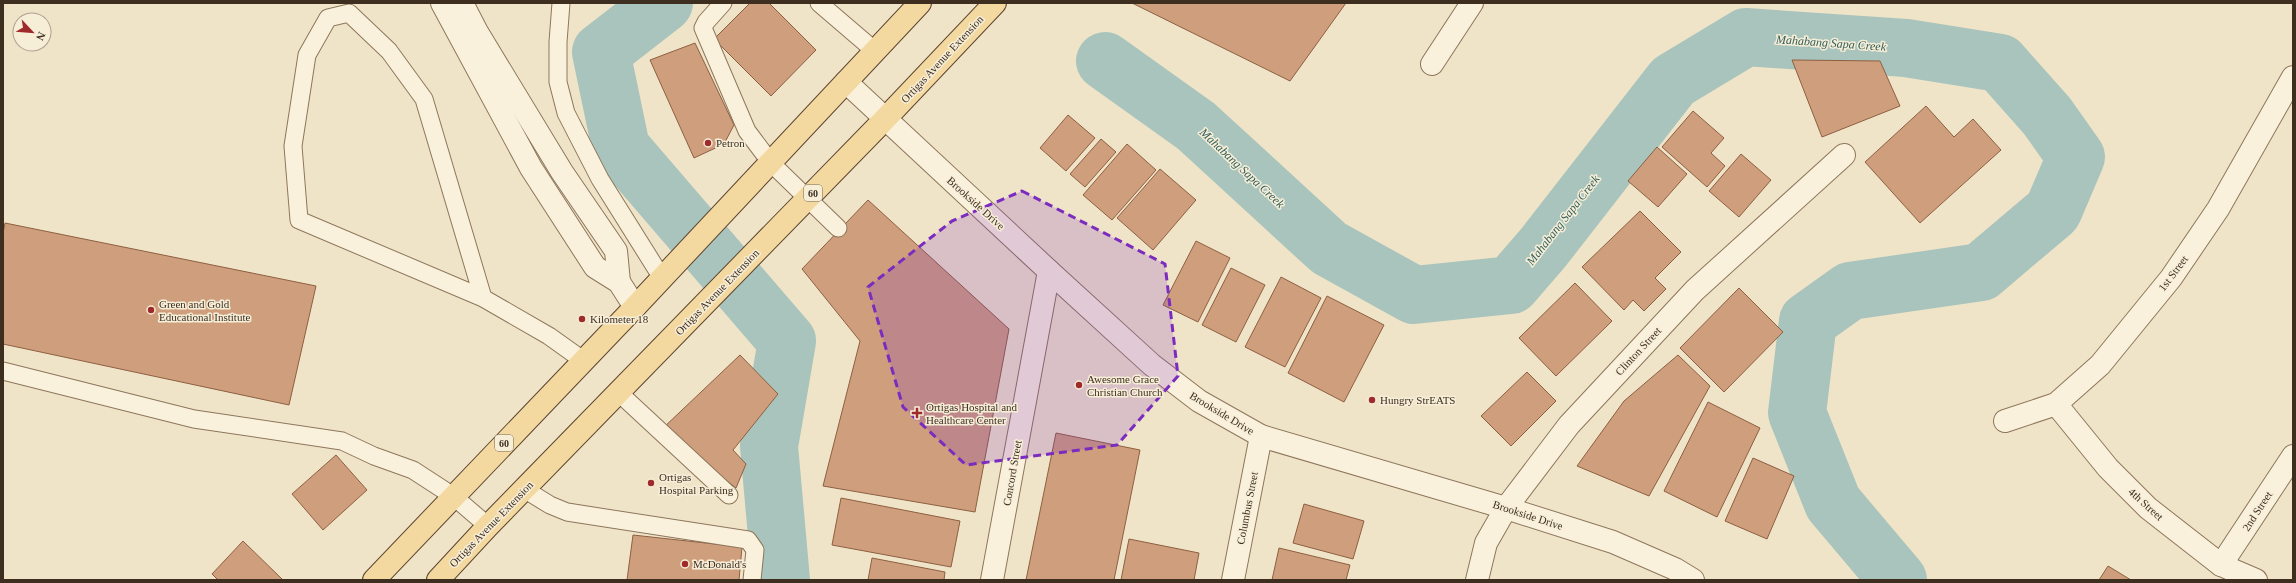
<svg xmlns="http://www.w3.org/2000/svg" width="2296" height="583" font-family="Georgia,serif">
  <style>
    .lines { fill: none; stroke-linecap: round; stroke-linejoin: round }
    .river { stroke: #a9c4bc; stroke-width: 58 }
    .building { fill: #cf9f7d; stroke: #8d5f41 }
    .lane-casing { stroke: #8d765c; stroke-width: 19 }
    .street-casing { stroke: #8d765c; stroke-width: 24 }
    .primary-casing { stroke: #5b4430; stroke-width: 24 }
    .lane { stroke: #faf1dc; stroke-width: 17 }
    .street { stroke: #faf1dc; stroke-width: 22 }
    .primary { stroke: #f3d9a0; stroke-width: 22 }
    .marked { fill: #7b2cbf; fill-opacity: 0.2; stroke: #7b2cbf; stroke-width: 3; stroke-dasharray: 8 5; stroke-linejoin: round }
    .poi-dot { fill: #9e2a2b; stroke: #f7eed8; stroke-width: 1.5 }
    .labels { text-anchor: middle; dominant-baseline: central; stroke-width: 3; stroke-linejoin: round; paint-order: stroke }
    .shield { fill: #f7eed8; stroke: #756857; stroke-width: 1 }
    .shield-label { font-size: 10px; font-weight: bold; fill: #3d2e20 }
    .street-label { font-size: 11px; fill: #3d2e20; stroke: #f7eed8 }
    .poi-label { font-size: 11px; fill: #3d2e20; stroke: #f7eed8; text-anchor: start }
    .water-label { font-size: 12px; font-style: italic; fill: #2f5d5a; stroke: #f7eed8 }
  </style>
  <rect width="100%" height="100%" fill="#f0e4c8"/>
  <g class="lines">
    <g class="river">
      <polyline points="664,3 601,52 621,148 787,341 769,446 781,580"/>
      <polyline points="1105,61 1196,126 1329,248 1414,295 1511,285 1543,248 1673,81 1746,37 1906,48 2000,63 2047,116 2076,157 2053,211 1981,272 1850,291 1808,321 1797,413 1833,503 1898,580"/>
    </g>
  </g>
  <g class="building">
    <polygon points="750,3 769,3 816,50 771,96 714,39"/>
    <polygon points="1132,3 1346,3 1290,81"/>
    <polygon points="695,43 734,125 724,144 694,158 650,60"/>
    <polygon points="1792,60 1880,61 1900,106 1822,137"/>
    <polygon points="1926,106 1954,137 1973,119 2001,150 1920,223 1865,162"/>
    <polygon points="1693,111 1724,138 1711,153 1725,166 1707,187 1662,147"/>
    <polygon points="1068,115 1095,138 1066,171 1040,148"/>
    <polygon points="1101,139 1116,152 1085,187 1070,174"/>
    <polygon points="1127,144 1156,170 1112,220 1083,195"/>
    <polygon points="1657,147 1687,174 1658,207 1628,181"/>
    <polygon points="1741,154 1771,180 1739,217 1709,191"/>
    <polygon points="1160,169 1196,200 1153,250 1117,218"/>
    <polygon points="868,200 1009,329 975,512 823,486 860,341 802,269"/>
    <polygon points="1640,211 1681,252 1655,278 1666,289 1644,311 1633,300 1624,310 1582,267"/>
    <polygon points="5,223 316,286 289,405 3,344 3,233"/>
    <polygon points="1196,241 1230,258 1198,322 1163,305"/>
    <polygon points="1231,268 1265,285 1236,342 1202,325"/>
    <polygon points="1281,277 1321,298 1285,367 1245,347"/>
    <polygon points="1575,283 1612,321 1556,376 1519,338"/>
    <polygon points="1739,288 1783,332 1724,392 1680,348"/>
    <polygon points="1327,296 1384,325 1344,402 1288,373"/>
    <polygon points="740,355 778,394 733,450 746,464 736,488 661,430"/>
    <polygon points="1678,355 1710,386 1649,496 1577,466 1624,401"/>
    <polygon points="1527,372 1556,401 1511,446 1481,416"/>
    <polygon points="1708,402 1760,428 1717,517 1664,491"/>
    <polygon points="1056,433 1140,450 1114,580 1026,580"/>
    <polygon points="336,455 367,490 323,530 292,494"/>
    <polygon points="1753,458 1794,476 1767,539 1725,521"/>
    <polygon points="841,498 960,521 951,567 832,545"/>
    <polygon points="1304,504 1364,521 1353,559 1293,543"/>
    <polygon points="633,535 742,547 739,580 627,580"/>
    <polygon points="1129,539 1199,553 1194,580 1121,580"/>
    <polygon points="243,541 283,580 218,580 212,574"/>
    <polygon points="1279,548 1350,565 1346,580 1272,580"/>
    <polygon points="872,558 945,572 944,580 868,580"/>
    <polygon points="2108,566 2131,580 2099,580"/>
  </g>
  <g class="lines">
    <g class="lane-casing">
      <g id="lane">
        <polyline points="561,3 558,42 558,82 566,113 600,179 662,278"/>
        <polyline points="723,3 706,22 703,28 747,131 771,163 838,228"/>
        <polyline points="819,3 875,51"/>
        <polyline points="483,298 424,99 389,51 349,13 328,18 307,55 293,146 299,220 483,298 549,336 584,361"/>
        <polyline points="3,371 194,419 342,441 374,456 413,470 453,496 488,526"/>
        <polyline points="618,392 729,495"/>
        <polyline points="524,489 550,505 567,512 748,540 755,550 752,580"/>
      </g>
    </g>
    <g class="street-casing">
      <g id="street">
        <polyline points="442,3 531,168 595,267 619,282 635,307"/>
        <polyline points="462,3 477,32 562,172 616,251 619,282"/>
        <polyline points="1432,64 1472,3"/>
        <polyline points="846,82 1049,271 1152,365 1199,401 1261,436 1506,508 1613,542 1675,569 1693,580"/>
        <polyline points="2056,404 2108,468 2148,508 2221,565 2256,580"/>
        <polyline points="2005,421 2056,404 2100,365 2171,278 2218,209 2293,77"/>
        <polyline points="2221,565 2293,456"/>
        <polyline points="992,580 1049,271"/>
        <polyline points="1233,580 1261,436"/>
        <polyline points="1477,580 1486,543 1506,508 1569,425 1695,290 1844,155"/>
      </g>
    </g>
    <g class="primary-casing">
      <g id="primary">
        <polyline points="374,580 635,307 920,3"/>
        <polyline points="438,580 488,526 885,119 995,3"/>
      </g>
    </g>
    <use href="#lane" class="lane"/>
    <use href="#street" class="street"/>
    <use href="#primary" class="primary"/>
  </g>
  <path class="marked" d="M1022,191L1165,264L1178,376L1117,445L966,465L903,407L868,287L952,221Z"/>
  <g class="poi-dot">
    <circle cx="708" cy="143" r="4"/>
    <circle cx="151" cy="310" r="4"/>
    <circle cx="582" cy="319" r="4"/>
    <circle cx="1079" cy="385" r="4"/>
    <circle cx="1372" cy="400" r="4"/>
    <path d="M915 407h4v4h4v4h-4v4h-4v-4h-4v-4h4z"/>
    <circle cx="651" cy="483" r="4"/>
    <circle cx="685" cy="564" r="4"/>
  </g>
  <g class="labels">
    <g class="shield">
      <rect x="804" y="185" width="18" height="16" rx="3"/>
      <rect x="495" y="435" width="18" height="16" rx="3"/>
    </g>
    <g class="shield-label">
      <text x="813" y="193">60</text>
      <text x="504" y="443">60</text>
    </g>
    <g class="street-label">
      <text transform="translate(942 59) rotate(-47)">Ortigas Avenue Extension</text>
      <text transform="translate(976 203) rotate(42)">Brookside Drive</text>
      <text transform="translate(2173 273) rotate(-53)">1st Street</text>
      <text transform="translate(717 292) rotate(-46)">Ortigas Avenue Extension</text>
      <text transform="translate(1638 351) rotate(-47)">Clinton Street</text>
      <text transform="translate(1222 413) rotate(31)">Brookside Drive</text>
      <text transform="translate(1012 473) rotate(-80)">Concord Street</text>
      <text transform="translate(2146 504) rotate(42)">4th Street</text>
      <text transform="translate(1247 508) rotate(-79)">Columbus Street</text>
      <text transform="translate(2257 511) rotate(-57)">2nd Street</text>
      <text transform="translate(1528 515) rotate(18)">Brookside Drive</text>
      <text transform="translate(491 524) rotate(-46)">Ortigas Avenue Extension</text>
    </g>
    <g class="poi-label">
      <text x="716" y="143">Petron</text>
      <text x="159" y="304">Green and Gold<tspan x="159" dy="13">Educational Institute</tspan></text>
      <text x="590" y="319">Kilometer 18</text>
      <text x="1087" y="379">Awesome Grace<tspan x="1087" dy="13">Christian Church</tspan></text>
      <text x="1380" y="400">Hungry StrEATS</text>
      <text x="926" y="407">Ortigas Hospital and<tspan x="926" dy="13">Healthcare Center</tspan></text>
      <text x="659" y="477">Ortigas<tspan x="659" dy="13">Hospital Parking</tspan></text>
      <text x="693" y="564">McDonald's</text>
    </g>
    <g class="water-label">
      <text transform="translate(1831 43) rotate(4)">Mahabang Sapa Creek</text>
      <text transform="translate(1242 168) rotate(43)">Mahabang Sapa Creek</text>
      <text transform="translate(1563 220) rotate(-52)">Mahabang Sapa Creek</text>
    </g>
  </g>
  <rect width="2296" height="583" fill="none" stroke="#3d2e20" stroke-width="8"/>
  <g transform="translate(32 32) rotate(116)"><circle r="19" fill="#f7eed8" stroke="#ada18e"/>
  <path d="M0-3L7 15L0 10L-7 15Z" fill="#9e2a2b"/>
  <text y="-6" font-size="11" font-weight="bold" text-anchor="middle" fill="#3d2e20">N</text>
  </g>
</svg>
